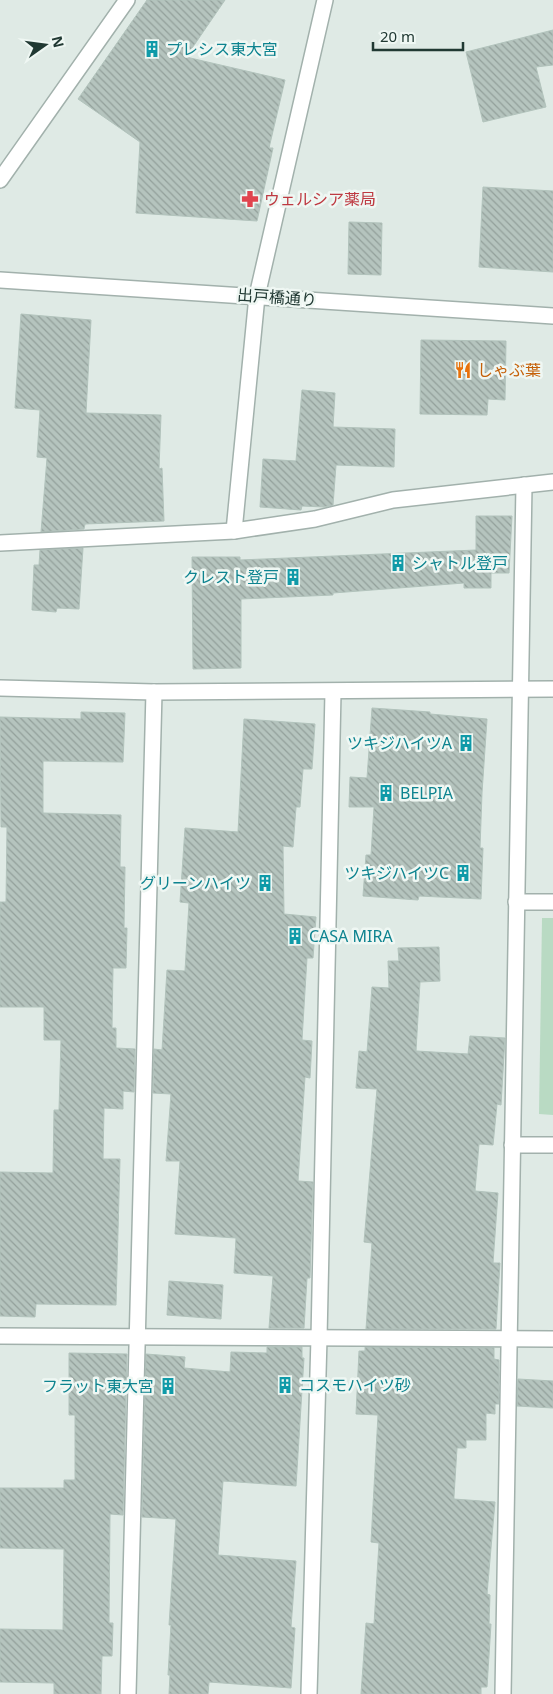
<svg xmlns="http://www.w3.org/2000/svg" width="553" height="1694" font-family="'Noto Sans','Noto Sans JP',sans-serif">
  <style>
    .park { fill: #b9dac3 }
    .building { fill: url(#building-back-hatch); stroke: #b2c3bc }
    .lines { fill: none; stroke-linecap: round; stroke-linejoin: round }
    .minor-casing { stroke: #a2b1ac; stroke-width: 18 }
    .minor { stroke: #fff; stroke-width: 15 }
    .labels { text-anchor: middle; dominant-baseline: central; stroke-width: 5; stroke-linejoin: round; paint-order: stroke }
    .culture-label { font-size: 16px; fill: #0d838f; stroke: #eff7f3; text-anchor: start }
    .health-label { font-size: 16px; fill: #be3a42; stroke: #eff7f3; text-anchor: start }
    .street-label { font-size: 16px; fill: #213933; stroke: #eff7f3 }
    .food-label { font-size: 16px; fill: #c56008; stroke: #eff7f3; text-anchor: start }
  </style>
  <defs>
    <pattern id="building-back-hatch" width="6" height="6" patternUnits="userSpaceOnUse" patternTransform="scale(1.25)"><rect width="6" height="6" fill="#b5c4be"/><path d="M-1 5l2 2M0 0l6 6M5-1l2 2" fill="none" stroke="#93a09b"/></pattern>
  </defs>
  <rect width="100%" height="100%" fill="#dfeae5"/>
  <polygon class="park" points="542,918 553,918 553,1115 539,1114"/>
  <g class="building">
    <polygon points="147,0 225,0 186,57 285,80 269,148 273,148 257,221 136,213 140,142 78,99"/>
    <polygon points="553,30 553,65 536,67 546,107 483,122 466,52"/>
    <polygon points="483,187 553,191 553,272 479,267"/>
    <polygon points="349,222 382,223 381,275 348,274"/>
    <polygon points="21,314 91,320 86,413 161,415 159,469 162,468 164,521 85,524 84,529 41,532 47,458 37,457 40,410 15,408"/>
    <polygon points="421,340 506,341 505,400 488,399 487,415 420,414"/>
    <polygon points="302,390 335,393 333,427 395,429 394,467 336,465 333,505 324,507 302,506 301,510 260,507 263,459 296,461"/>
    <polygon points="476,516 512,516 509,573 491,573 491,588 464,588 464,583 333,593 333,595 241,599 241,668 193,669 192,557 240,557 240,560 476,550"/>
    <polygon points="83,548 79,609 57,608 56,612 32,610 34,565 39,565 40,550"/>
    <polygon points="372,708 430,712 430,714 487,719 482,793 480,848 483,848 481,899 419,896 418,900 363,896 366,855 371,855 374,807 349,807 350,777 367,778"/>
    <polygon points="81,712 125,713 123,762 43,761 43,813 121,815 120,867 125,867 124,928 127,928 126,968 113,968 112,1028 116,1028 116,1048 135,1049 134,1092 123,1091 123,1109 104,1108 103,1159 120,1159 116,1305 36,1304 35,1317 0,1316 0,1172 53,1173 54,1110 59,1110 61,1040 44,1040 44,1007 0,1007 0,902 6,902 7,827 1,827 0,717 81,719"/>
    <polygon points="244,719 315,724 312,769 303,769 300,807 296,807 293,847 283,846 284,914 316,917 313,958 307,958 302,1040 312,1041 310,1078 305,1077 298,1181 313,1182 310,1278 307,1278 304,1328 269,1328 273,1276 234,1273 236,1238 175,1234 180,1161 166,1161 171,1094 153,1093 154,1049 162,1050 167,970 185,971 189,903 180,902 185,828 238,832"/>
    <polygon points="439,947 440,981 420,982 416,1051 468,1054 470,1036 505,1038 501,1105 497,1104 493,1145 479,1144 475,1191 498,1193 493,1263 500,1263 496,1329 366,1329 372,1243 364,1242 377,1089 356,1088 359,1051 367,1052 372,987 389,988 388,961 399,961 398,948"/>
    <polygon points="169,1281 223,1285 221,1319 167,1315"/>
    <polygon points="267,1347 302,1347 302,1358 304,1358 296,1486 223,1481 218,1555 296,1561 291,1627 295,1628 291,1688 209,1682 208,1694 169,1694 170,1675 168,1675 171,1625 169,1625 176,1519 142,1517 146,1354 185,1357 184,1368 230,1372 231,1352 267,1353"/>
    <polygon points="365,1347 494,1348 494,1359 499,1360 499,1404 495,1404 495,1414 486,1413 486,1440 466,1440 466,1448 457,1448 454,1496 454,1499 495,1502 487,1594 490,1595 489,1624 491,1624 487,1687 481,1687 481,1694 361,1694 366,1623 374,1624 379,1543 371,1542 378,1415 356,1414 359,1351 365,1351"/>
    <polygon points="69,1353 127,1354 123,1515 110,1514 109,1623 113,1623 112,1656 102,1656 101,1694 54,1694 54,1683 0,1682 0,1629 63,1630 64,1549 0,1548 0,1488 64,1488 64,1480 75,1480 75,1415 69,1415"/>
    <polygon points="518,1379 553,1381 553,1408 517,1406"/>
  </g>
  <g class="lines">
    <g class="minor-casing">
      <g id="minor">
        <polyline points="0,180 127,0"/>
        <polyline points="0,280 553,316"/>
        <polyline points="234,531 257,296 325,0"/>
        <polyline points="0,543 234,531 315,519 393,500 553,482"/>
        <polyline points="0,688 154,692 553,689"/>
        <polyline points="516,902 553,902"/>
        <polyline points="512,1145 553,1145"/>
        <polyline points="0,1336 553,1339"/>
        <polyline points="128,1694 154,692"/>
        <polyline points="309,1694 319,1338 333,692"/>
        <polyline points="503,1694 524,485"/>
      </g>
    </g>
    <use href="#minor" class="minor"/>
  </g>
  <defs>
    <g id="building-bare" transform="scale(1.35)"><path d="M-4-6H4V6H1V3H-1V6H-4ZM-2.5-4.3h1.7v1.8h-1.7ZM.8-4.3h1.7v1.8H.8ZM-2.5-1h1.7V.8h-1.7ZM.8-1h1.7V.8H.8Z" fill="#0f9aa8" stroke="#eff7f3" stroke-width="2.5" paint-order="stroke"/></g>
    <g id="pharmacy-bare" transform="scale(1.35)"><path d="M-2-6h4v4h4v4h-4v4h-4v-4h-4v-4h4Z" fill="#e0444e" stroke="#eff7f3" stroke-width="2.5" paint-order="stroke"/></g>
    <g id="restaurant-bare" transform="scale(1.35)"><path d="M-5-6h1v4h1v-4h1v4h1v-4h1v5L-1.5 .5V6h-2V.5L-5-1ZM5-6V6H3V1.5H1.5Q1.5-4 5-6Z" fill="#e8710a" stroke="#eff7f3" stroke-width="2.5" paint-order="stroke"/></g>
  </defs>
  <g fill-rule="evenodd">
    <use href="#building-bare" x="152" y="49"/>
    <use href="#pharmacy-bare" x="250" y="199"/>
    <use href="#restaurant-bare" x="463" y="370"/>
    <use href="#building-bare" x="398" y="563"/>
    <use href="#building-bare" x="293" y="577"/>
    <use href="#building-bare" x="466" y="743"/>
    <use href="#building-bare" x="386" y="793"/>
    <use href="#building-bare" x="463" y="873"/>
    <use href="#building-bare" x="265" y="883"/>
    <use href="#building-bare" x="295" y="936"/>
    <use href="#building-bare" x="285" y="1385"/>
    <use href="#building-bare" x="168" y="1386"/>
  </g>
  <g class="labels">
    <g class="culture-label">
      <text x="166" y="49">プレシス東大宮</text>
      <text x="412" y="563">シャトル登戸</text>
      <text x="279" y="577" text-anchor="end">クレスト登戸</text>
      <text x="452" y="743" text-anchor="end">ツキジハイツA</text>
      <text x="400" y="793">BELPIA</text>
      <text x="449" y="873" text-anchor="end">ツキジハイツC</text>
      <text x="251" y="883" text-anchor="end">グリーンハイツ</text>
      <text x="309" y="936">CASA MIRA</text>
      <text x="299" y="1385">コスモハイツ砂</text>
      <text x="154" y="1386" text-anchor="end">フラット東大宮</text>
    </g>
    <g class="health-label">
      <text x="264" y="199">ウェルシア薬局</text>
    </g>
    <g class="street-label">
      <text transform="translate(277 297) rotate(4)">出戸橋通り</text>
    </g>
    <g class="food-label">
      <text x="477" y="370">しゃぶ葉</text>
    </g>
  </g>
  <g transform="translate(45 45) rotate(76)" stroke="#eff7f3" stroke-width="4" paint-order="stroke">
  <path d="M0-4L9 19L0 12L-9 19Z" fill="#213933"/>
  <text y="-8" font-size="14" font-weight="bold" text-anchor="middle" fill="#213933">N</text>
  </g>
  <path d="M373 42v8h90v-8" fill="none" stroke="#213933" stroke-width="2.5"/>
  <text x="380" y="42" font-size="15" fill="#213933" stroke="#eff7f3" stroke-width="4" paint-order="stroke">20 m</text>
</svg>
